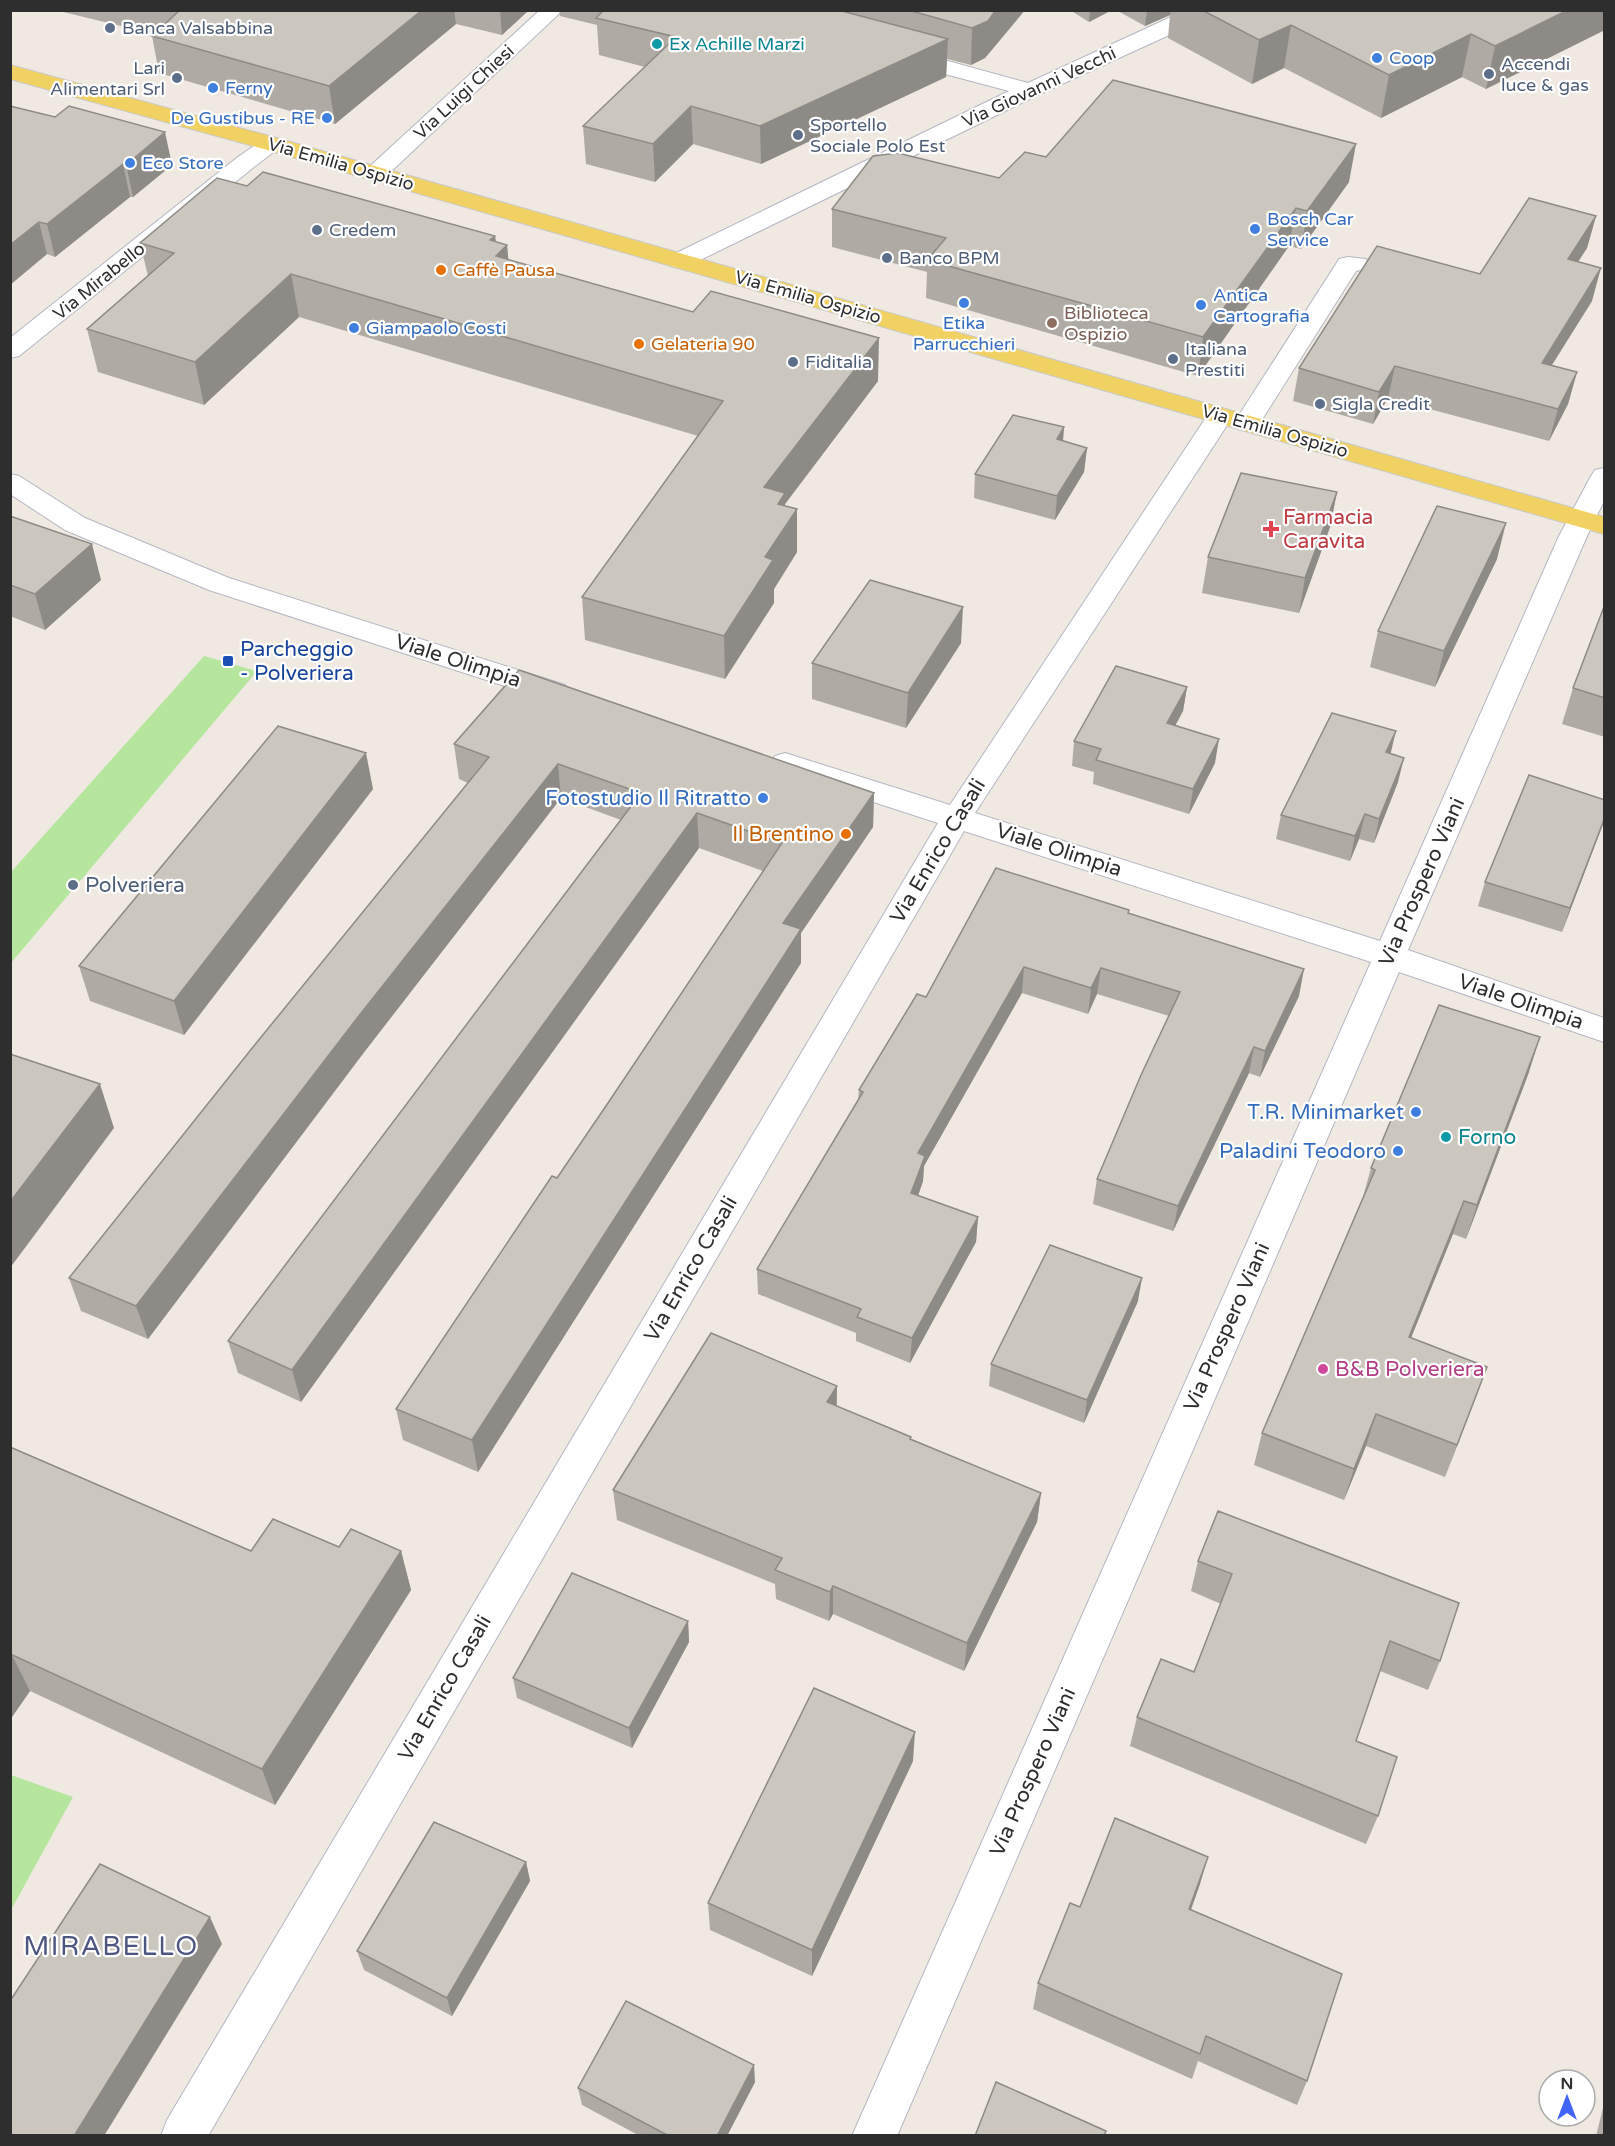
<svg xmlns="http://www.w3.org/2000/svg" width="1615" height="2146" font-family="'Varela Round',sans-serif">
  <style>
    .green { fill: #b6e59e }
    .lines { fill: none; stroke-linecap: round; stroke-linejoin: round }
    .minor-casing { stroke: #b4b7c1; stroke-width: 2 }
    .major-casing { stroke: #c9c9c9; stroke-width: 2 }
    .minor { fill: #fff; fill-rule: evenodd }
    .major { fill: #f2d163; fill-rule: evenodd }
    .wall { fill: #afaba4 }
    .shaded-wall { fill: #8e8b86 }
    .building { fill: #cbc7bf; stroke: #8e8b86; stroke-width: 1.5 }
    .service-dot { fill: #5c6f8a; stroke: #fff; stroke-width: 2 }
    .culture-dot { fill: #0f9aa8; stroke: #fff; stroke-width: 2 }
    .shop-dot { fill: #3f7fe0; stroke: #fff; stroke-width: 2 }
    .food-dot { fill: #e8710a; stroke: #fff; stroke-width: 2 }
    .education-dot { fill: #8d6e63; stroke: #fff; stroke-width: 2 }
    .health-dot { fill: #e0444e; stroke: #fff; stroke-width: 2 }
    .transit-dot { fill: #1a4fb4; stroke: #fff; stroke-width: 2 }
    .hotel-dot { fill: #d1479c; stroke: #fff; stroke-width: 2 }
    .labels { text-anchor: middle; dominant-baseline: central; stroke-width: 4.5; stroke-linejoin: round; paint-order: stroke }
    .far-service-label { font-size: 18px; fill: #4e5e75; stroke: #fff; text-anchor: start }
    .far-culture-label { font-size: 18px; fill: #0d838f; stroke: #fff; text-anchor: start }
    .far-shop-label { font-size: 18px; fill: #366cbe; stroke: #fff; text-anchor: start }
    .far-street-label { font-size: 18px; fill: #2e2e2e; stroke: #fff }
    .far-food-label { font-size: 18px; fill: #c56008; stroke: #fff; text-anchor: start }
    .far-education-label { font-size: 18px; fill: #785e54; stroke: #fff; text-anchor: start }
    .health-label { font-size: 21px; fill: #be3a42; stroke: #fff; text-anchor: start }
    .transit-label { font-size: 21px; fill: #164399; stroke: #fff; text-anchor: start }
    .street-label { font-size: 21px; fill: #2e2e2e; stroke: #fff }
    .shop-label { font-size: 21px; fill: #366cbe; stroke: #fff; text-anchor: end }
    .food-label { font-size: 21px; fill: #c56008; stroke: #fff; text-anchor: end }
    .service-label { font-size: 21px; fill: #4e5e75; stroke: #fff; text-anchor: start }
    .culture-label { font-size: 21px; fill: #0d838f; stroke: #fff; text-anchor: start }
    .hotel-label { font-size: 21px; fill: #b23c85; stroke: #fff; text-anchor: start }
    .near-neighbourhood-label { font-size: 27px; letter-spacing: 1.5px; fill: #4d5680; stroke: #fff }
  </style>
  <rect width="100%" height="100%" fill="#efe9e1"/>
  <g class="green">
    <polygon points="204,656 257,671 11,963 11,872"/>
    <polygon points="11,1775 73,1797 11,1910 10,1775"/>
  </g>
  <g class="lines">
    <g class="minor-casing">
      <g id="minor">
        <polygon points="540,10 563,10 383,179 375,181 367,179 363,174 367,169"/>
        <polygon points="1186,10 1215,10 1213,15 1038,95 688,266 679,268 670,266 667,261 670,256 1009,91 896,61 893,56 896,51 904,49 1028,83"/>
        <polygon points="272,137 280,139 284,144 254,167 19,356 10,358 10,338 238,157 264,139"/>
        <polygon points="1348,257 1366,259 1369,264 1366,269 1356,271 1256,429 1247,431 1238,429 1234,423 1336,264 1339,259"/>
        <polygon points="1220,408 1229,410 1233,416 975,813 1380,941 1559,536 1591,476 1595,470 1604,468 1604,501 1587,536 1408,950 1604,1018 1604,1042 1399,972 897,2136 852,2136 1371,962 964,831 208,2136 161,2136 167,2120 938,823 775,770 770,763 775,756 785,753 950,805 1207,416 1211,410"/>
        <polygon points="10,474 19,476 85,518 229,578 565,685 569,692 565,699 555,702 545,699 209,590 65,530 10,494"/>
      </g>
    </g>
    <g class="major-casing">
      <polygon id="major" points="10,65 280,139 1604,517 1604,534 264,149 10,79"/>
    </g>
    <use href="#minor" class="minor"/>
    <use href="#major" class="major"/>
  </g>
  <g class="wall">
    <polygon points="55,10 529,10 502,35 456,24 335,124 159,73 152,36 154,34"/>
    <polygon points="559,10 1025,10 985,58 971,65 947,59 946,77 761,164 693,144 655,182 586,164 583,126 645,67 599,55 597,25 560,16"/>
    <polygon points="1070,10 1112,10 1089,22"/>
    <polygon points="1116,10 1605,10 1486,89 1462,77 1381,118 1284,68 1252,84 1168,38 1170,15 1145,26"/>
    <polygon points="10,106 172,165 133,197 130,197 55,257 47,254 10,285"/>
    <polygon points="1046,157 1349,182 1301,249 1289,246 1198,376 926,298 927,272 832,247 832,209 999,178"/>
    <polygon points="247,186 495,236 496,242 507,245 508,259 878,381 785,504 785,506 797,509 797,552 774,589 774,603 725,679 585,640 582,597 698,436 299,317 204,405 98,372 87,329 148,276 140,243"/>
    <polygon points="1596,216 1587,248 1578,262 1592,301 1552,365 1577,372 1568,404 1549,441 1388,398 1373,424 1293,401 1299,368 1480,274"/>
    <polygon points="1064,427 1063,441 1087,448 1084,472 1055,520 974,498 975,474"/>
    <polygon points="1337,492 1330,527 1299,613 1202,593 1208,557"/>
    <polygon points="10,516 101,580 45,630 10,616"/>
    <polygon points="1497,559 1435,687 1370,667 1378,631"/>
    <polygon points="1605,604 1605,737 1562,724 1573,688"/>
    <polygon points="961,643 906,728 812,699 812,663"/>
    <polygon points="1187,687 1183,711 1175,726 1215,763 1189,814 1093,784 1094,772 1072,766 1074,741"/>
    <polygon points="454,744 874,793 873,827 801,933 801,963 478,1472 403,1440 396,1409 557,1178 763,871 699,848 301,1402 238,1373 228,1341 621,820 561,798 365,1051 148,1339 81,1311 69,1278 468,783 459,779"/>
    <polygon points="1390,754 1398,782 1374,843 1359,839 1350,861 1276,839 1281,815"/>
    <polygon points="373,789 184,1035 90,1001 79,966"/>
    <polygon points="1605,800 1605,819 1562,932 1478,906 1485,882"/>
    <polygon points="1129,910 1129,914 1299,996 1260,1077 1249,1073 1173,1231 1093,1204 1097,1179 1169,1016 1097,994 1088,1014 1022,993 924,1166 923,1181 918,1196 978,1217 976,1242 910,1363 856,1341 856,1333 758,1294 757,1269 858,1099 859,1090 926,997"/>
    <polygon points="1529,1072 1466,1239 1453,1234 1411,1338 1487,1367 1445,1477 1366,1446 1344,1500 1254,1465 1262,1433 1363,1197 1371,1168"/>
    <polygon points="1138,1301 1084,1423 989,1386 991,1364"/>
    <polygon points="837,1386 837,1406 911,1440 1041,1493 1037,1522 964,1671 833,1614 829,1621 776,1599 775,1584 617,1520 613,1490"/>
    <polygon points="10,1447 251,1551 339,1547 401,1551 411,1590 275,1805 30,1691 12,1717 10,1716"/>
    <polygon points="1198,1561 1440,1661 1428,1690 1380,1671 1356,1741 1378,1816 1366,1844 1130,1746 1137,1717 1194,1672 1221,1604 1191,1591"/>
    <polygon points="688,1621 689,1642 632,1748 517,1698 513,1678"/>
    <polygon points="913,1761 812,1976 710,1930 708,1903"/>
    <polygon points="526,1862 530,1881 452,2016 364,1970 357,1951"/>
    <polygon points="1200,1884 1191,1910 1307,2081 1297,2105 1198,2061 1192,2079 1033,2009 1038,1983 1080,1907"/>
    <polygon points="755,2082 727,2136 640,2136 582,2105 578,2088"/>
    <polygon points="1605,2100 1605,2136 1596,2136"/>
  </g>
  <g class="shaded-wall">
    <polygon points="422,10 454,10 456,24 335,124 329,86"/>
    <polygon points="500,10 529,10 502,35"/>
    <polygon points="996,10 1025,10 985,58 971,65 972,28"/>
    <polygon points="1090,10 1112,10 1089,22"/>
    <polygon points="1147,10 1171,10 1170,15 1145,26"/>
    <polygon points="1568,10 1605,10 1605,30 1486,89 1495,46"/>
    <polygon points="1291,25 1284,68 1252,84 1259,40"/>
    <polygon points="1471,34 1462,77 1381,118 1389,75"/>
    <polygon points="948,39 946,77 761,164 760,126"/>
    <polygon points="691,106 693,144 655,182 653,144"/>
    <polygon points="165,132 172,165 133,197 126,165"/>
    <polygon points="1356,144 1349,182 1301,249 1307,211"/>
    <polygon points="123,164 130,197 55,257 47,224"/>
    <polygon points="1296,208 1289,246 1198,376 1203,337"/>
    <polygon points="1596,216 1587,248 1559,291 1568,259"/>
    <polygon points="39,222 47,254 10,285 10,245"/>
    <polygon points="495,236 497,254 507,245 511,287 498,279 490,240"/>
    <polygon points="1601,268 1592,301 1533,395 1542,363"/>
    <polygon points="291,274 299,317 204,405 195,362"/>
    <polygon points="879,338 878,381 785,504 786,527 797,509 797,552 774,589 774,603 725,679 724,636 765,557 764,487"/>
    <polygon points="1395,366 1388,398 1373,424 1379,392"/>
    <polygon points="1577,372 1568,404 1549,441 1558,409"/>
    <polygon points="1064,427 1062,452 1057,439"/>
    <polygon points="1087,448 1084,472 1055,520 1057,496"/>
    <polygon points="1337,492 1330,527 1299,613 1305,578"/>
    <polygon points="1506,523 1497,559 1435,687 1444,651"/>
    <polygon points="92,544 101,580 45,630 35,594"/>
    <polygon points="963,607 961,643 906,728 908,693"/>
    <polygon points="1187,687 1183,711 1163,748 1167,723"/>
    <polygon points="1396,731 1390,756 1386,752"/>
    <polygon points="1219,739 1215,763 1189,814 1193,789"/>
    <polygon points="366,753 373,789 184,1035 174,1001"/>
    <polygon points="1404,758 1398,782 1374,843 1379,819"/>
    <polygon points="558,764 561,798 365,1051 148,1339 136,1306 358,1017"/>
    <polygon points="874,793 873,827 801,933 801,963 478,1472 472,1440 783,923"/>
    <polygon points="697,813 699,848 301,1402 292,1370"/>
    <polygon points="1365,814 1359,839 1350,861 1355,836"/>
    <polygon points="1605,817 1602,826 1562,932 1570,908"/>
    <polygon points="1024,967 1022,993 924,1166 923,1181 910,1219 911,1193 918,1153"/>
    <polygon points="1101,968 1097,994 1088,1014 1091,988"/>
    <polygon points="1304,969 1299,996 1260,1077 1265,1051"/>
    <polygon points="1540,1037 1529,1072 1466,1239 1477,1205"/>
    <polygon points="1254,1047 1249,1073 1173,1231 1178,1206"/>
    <polygon points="100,1084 114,1128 10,1268 10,1202"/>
    <polygon points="1464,1201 1453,1234 1398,1370 1409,1337"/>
    <polygon points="978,1217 976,1242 910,1363 912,1338"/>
    <polygon points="1142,1278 1138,1301 1084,1423 1087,1400"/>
    <polygon points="1487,1367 1475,1400 1445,1477 1457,1445"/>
    <polygon points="837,1386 836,1416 827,1402"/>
    <polygon points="1376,1414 1366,1446 1344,1500 1354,1469"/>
    <polygon points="1041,1493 1037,1522 964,1671 967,1643"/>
    <polygon points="401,1551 411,1590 275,1805 262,1769"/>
    <polygon points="833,1586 833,1614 829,1621 830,1592"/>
    <polygon points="688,1621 689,1642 632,1748 629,1728"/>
    <polygon points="11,1653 30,1691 12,1717 10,1713"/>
    <polygon points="915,1732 913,1761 812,1976 812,1950"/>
    <polygon points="1208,1857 1200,1884 1181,1936 1189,1909"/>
    <polygon points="526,1862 530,1881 452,2016 447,1998"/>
    <polygon points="210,1917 222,1944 104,2136 74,2136"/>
    <polygon points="754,2065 755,2082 727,2136 717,2136"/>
  </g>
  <g class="building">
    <polygon points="180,10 422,10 329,86 152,36"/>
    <polygon points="604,10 838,10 948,39 760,126 691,106 653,144 583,126 676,37 596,18"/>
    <polygon points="908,10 996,10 988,21 972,28"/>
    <polygon points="1202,10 1568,10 1495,46 1471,34 1389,75 1291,25 1259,40"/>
    <polygon points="1113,80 1356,144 1307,211 1296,208 1203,337 927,260 946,238 832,209 873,156 898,153 999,178 1025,152 1046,157"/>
    <polygon points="10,106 55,117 69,106 165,132 126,165 123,164 47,224 39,222 10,245"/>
    <polygon points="263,172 495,236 490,240 507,245 496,256 693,312 711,291 879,338 764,487 785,493 778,504 797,509 765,557 773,560 724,636 582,597 723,401 291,274 195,362 87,329 174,253 140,243 217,178 247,186"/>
    <polygon points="1529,198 1596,216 1568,259 1601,268 1542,363 1577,372 1558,409 1395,366 1379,392 1299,368 1377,246 1480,274"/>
    <polygon points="1013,415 1064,427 1057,439 1087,448 1057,496 975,474"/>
    <polygon points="1241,473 1337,492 1305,578 1208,557"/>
    <polygon points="1437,506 1506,523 1444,651 1378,631"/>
    <polygon points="10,516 92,544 35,594 10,585"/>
    <polygon points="870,580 963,607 908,693 812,663"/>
    <polygon points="1605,604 1605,698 1573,688"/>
    <polygon points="1116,666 1187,687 1167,723 1219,739 1193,789 1096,760 1101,749 1074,741"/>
    <polygon points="519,670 874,793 783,923 801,929 472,1440 396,1409 552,1176 557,1178 608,1103 782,843 697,813 292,1370 228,1341 641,793 558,764 358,1017 136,1306 69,1278 253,1047 489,757 454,744"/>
    <polygon points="1332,713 1396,731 1386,752 1404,758 1379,819 1365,814 1355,836 1281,815"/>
    <polygon points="278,726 366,753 174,1001 79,966"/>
    <polygon points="1529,775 1605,800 1605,817 1570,908 1485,882"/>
    <polygon points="996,868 1129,910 1128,913 1304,969 1265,1051 1254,1047 1178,1206 1097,1179 1141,1075 1180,992 1101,968 1091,988 1024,967 918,1153 925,1156 911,1193 978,1217 912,1338 857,1317 861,1309 757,1269 863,1092 859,1090 917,994 926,997"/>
    <polygon points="1439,1005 1540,1037 1477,1205 1464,1201 1409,1337 1487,1367 1457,1445 1376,1414 1354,1469 1262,1433 1375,1170 1371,1168"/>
    <polygon points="10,1054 100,1084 10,1202"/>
    <polygon points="1050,1245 1142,1278 1087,1400 991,1364"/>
    <polygon points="711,1333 837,1386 827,1402 911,1437 910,1439 1041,1493 967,1643 833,1586 830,1592 775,1570 782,1558 613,1490"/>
    <polygon points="10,1447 251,1551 273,1519 339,1547 351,1529 401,1551 262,1769 10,1654"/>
    <polygon points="1218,1511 1459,1603 1440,1661 1390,1641 1356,1741 1397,1757 1378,1816 1137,1717 1161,1659 1194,1672 1232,1574 1198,1561"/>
    <polygon points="572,1573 688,1621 629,1728 513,1678"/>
    <polygon points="814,1688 915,1732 812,1950 708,1903"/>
    <polygon points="1115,1818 1208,1857 1189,1909 1342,1974 1307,2081 1206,2036 1200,2054 1038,1983 1070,1903 1080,1907"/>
    <polygon points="434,1822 526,1862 447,1998 357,1951"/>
    <polygon points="100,1864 210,1917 74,2136 10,2136 10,2001"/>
    <polygon points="626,2001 754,2065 717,2136 669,2136 578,2088"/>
    <polygon points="996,2082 1106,2131 1104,2136 975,2136"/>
  </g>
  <g class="service-dot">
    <circle cx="110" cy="28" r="6"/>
    <circle cx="1489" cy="74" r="6"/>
    <circle cx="177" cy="78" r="6"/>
    <circle cx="798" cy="135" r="6"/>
    <circle cx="317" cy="230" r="6"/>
    <circle cx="887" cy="258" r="6"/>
    <circle cx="1173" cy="359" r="6"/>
    <circle cx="793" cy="362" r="6"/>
    <circle cx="1320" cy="404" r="6"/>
    <circle cx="73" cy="885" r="6"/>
  </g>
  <g class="culture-dot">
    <circle cx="657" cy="44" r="6"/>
    <circle cx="1446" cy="1137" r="6"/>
  </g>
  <g class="shop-dot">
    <circle cx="1377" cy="58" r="6"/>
    <circle cx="213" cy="88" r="6"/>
    <circle cx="327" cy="118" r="6"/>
    <circle cx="130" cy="163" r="6"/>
    <circle cx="1255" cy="229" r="6"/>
    <circle cx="964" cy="303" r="6"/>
    <circle cx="1201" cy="305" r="6"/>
    <circle cx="354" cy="328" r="6"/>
    <circle cx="763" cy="798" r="6"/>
    <circle cx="1416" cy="1112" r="6"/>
    <circle cx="1398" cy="1151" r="6"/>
  </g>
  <g class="food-dot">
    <circle cx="441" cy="270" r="6"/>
    <circle cx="639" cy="344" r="6"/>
    <circle cx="846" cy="834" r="6"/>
  </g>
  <circle class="education-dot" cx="1052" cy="323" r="6"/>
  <path class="health-dot" d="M1268 520h6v6h6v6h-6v6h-6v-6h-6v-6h6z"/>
  <rect class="transit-dot" x="222" y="655" width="12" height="12" rx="3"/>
  <circle class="hotel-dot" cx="1323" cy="1369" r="6"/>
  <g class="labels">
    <g class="far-service-label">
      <text x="122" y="28">Banca Valsabbina</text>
      <text x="1501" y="64">Accendi<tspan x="1501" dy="21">luce &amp; gas</tspan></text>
      <text x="165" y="68" text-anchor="end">Lari<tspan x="165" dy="21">Alimentari Srl</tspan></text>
      <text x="810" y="125">Sportello<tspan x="810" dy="21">Sociale Polo Est</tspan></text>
      <text x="329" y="230">Credem</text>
      <text x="899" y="258">Banco BPM</text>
      <text x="1185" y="349">Italiana<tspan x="1185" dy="21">Prestiti</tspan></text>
      <text x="805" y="362">Fiditalia</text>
      <text x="1332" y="404">Sigla Credit</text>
    </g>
    <g class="far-culture-label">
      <text x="669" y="44">Ex Achille Marzi</text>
    </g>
    <g class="far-shop-label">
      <text x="1389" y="58">Coop</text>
      <text x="225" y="88">Ferny</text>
      <text x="315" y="118" text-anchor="end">De Gustibus - RE</text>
      <text x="142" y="163">Eco Store</text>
      <text x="1267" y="219">Bosch Car<tspan x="1267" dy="21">Service</tspan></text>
      <text x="1213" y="295">Antica<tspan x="1213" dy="21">Cartografia</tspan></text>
      <text x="964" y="323" text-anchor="middle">Etika<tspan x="964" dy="21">Parrucchieri</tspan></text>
      <text x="366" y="328">Giampaolo Costi</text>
    </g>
    <g class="far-street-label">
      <text transform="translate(1039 87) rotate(-25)">Via Giovanni Vecchi</text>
      <text transform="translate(464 92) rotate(-43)">Via Luigi Chiesi</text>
      <text transform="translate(341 164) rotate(16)">Via Emilia Ospizio</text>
      <text transform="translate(99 281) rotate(-39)">Via Mirabello</text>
      <text transform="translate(808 297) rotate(16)">Via Emilia Ospizio</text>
      <text transform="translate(1275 431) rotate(16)">Via Emilia Ospizio</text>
    </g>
    <g class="far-food-label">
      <text x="453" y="270">Caffè Pausa</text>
      <text x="651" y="344">Gelateria 90</text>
    </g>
    <g class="far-education-label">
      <text x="1064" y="313">Biblioteca<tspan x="1064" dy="21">Ospizio</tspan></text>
    </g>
    <g class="health-label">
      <text x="1283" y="517">Farmacia<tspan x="1283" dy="24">Caravita</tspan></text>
    </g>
    <g class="transit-label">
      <text x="240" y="649">Parcheggio<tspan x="240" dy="24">- Polveriera</tspan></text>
    </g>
    <g class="street-label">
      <text transform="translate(458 661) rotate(18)">Viale Olimpia</text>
      <text transform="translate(1059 850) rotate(18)">Viale Olimpia</text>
      <text transform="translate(938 851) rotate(-59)">Via Enrico Casali</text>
      <text transform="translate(1422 882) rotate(-66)">Via Prospero Viani</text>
      <text transform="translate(1521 1002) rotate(19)">Viale Olimpia</text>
      <text transform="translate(691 1269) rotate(-60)">Via Enrico Casali</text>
      <text transform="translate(1227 1327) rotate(-66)">Via Prospero Viani</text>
      <text transform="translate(445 1688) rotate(-60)">Via Enrico Casali</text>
      <text transform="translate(1033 1772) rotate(-66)">Via Prospero Viani</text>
    </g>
    <g class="shop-label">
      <text x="751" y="798">Fotostudio Il Ritratto</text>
      <text x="1404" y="1112">T.R. Minimarket</text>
      <text x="1386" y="1151">Paladini Teodoro</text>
    </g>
    <g class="food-label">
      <text x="834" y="834">Il Brentino</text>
    </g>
    <g class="service-label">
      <text x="85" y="885">Polveriera</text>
    </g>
    <g class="culture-label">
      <text x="1458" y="1137">Forno</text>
    </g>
    <g class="hotel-label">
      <text x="1335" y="1369">B&amp;B Polveriera</text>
    </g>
    <g class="near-neighbourhood-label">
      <text x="111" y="1946">MIRABELLO</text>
    </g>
  </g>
  <rect width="1615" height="2146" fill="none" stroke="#2e2e2e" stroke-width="24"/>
  <g transform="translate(1567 2098)"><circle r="28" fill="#ffffff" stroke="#ababab" stroke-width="1.5"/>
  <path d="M0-4.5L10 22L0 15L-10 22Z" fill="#4264fb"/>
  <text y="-9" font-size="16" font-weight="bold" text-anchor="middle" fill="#2e2e2e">N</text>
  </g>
</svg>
